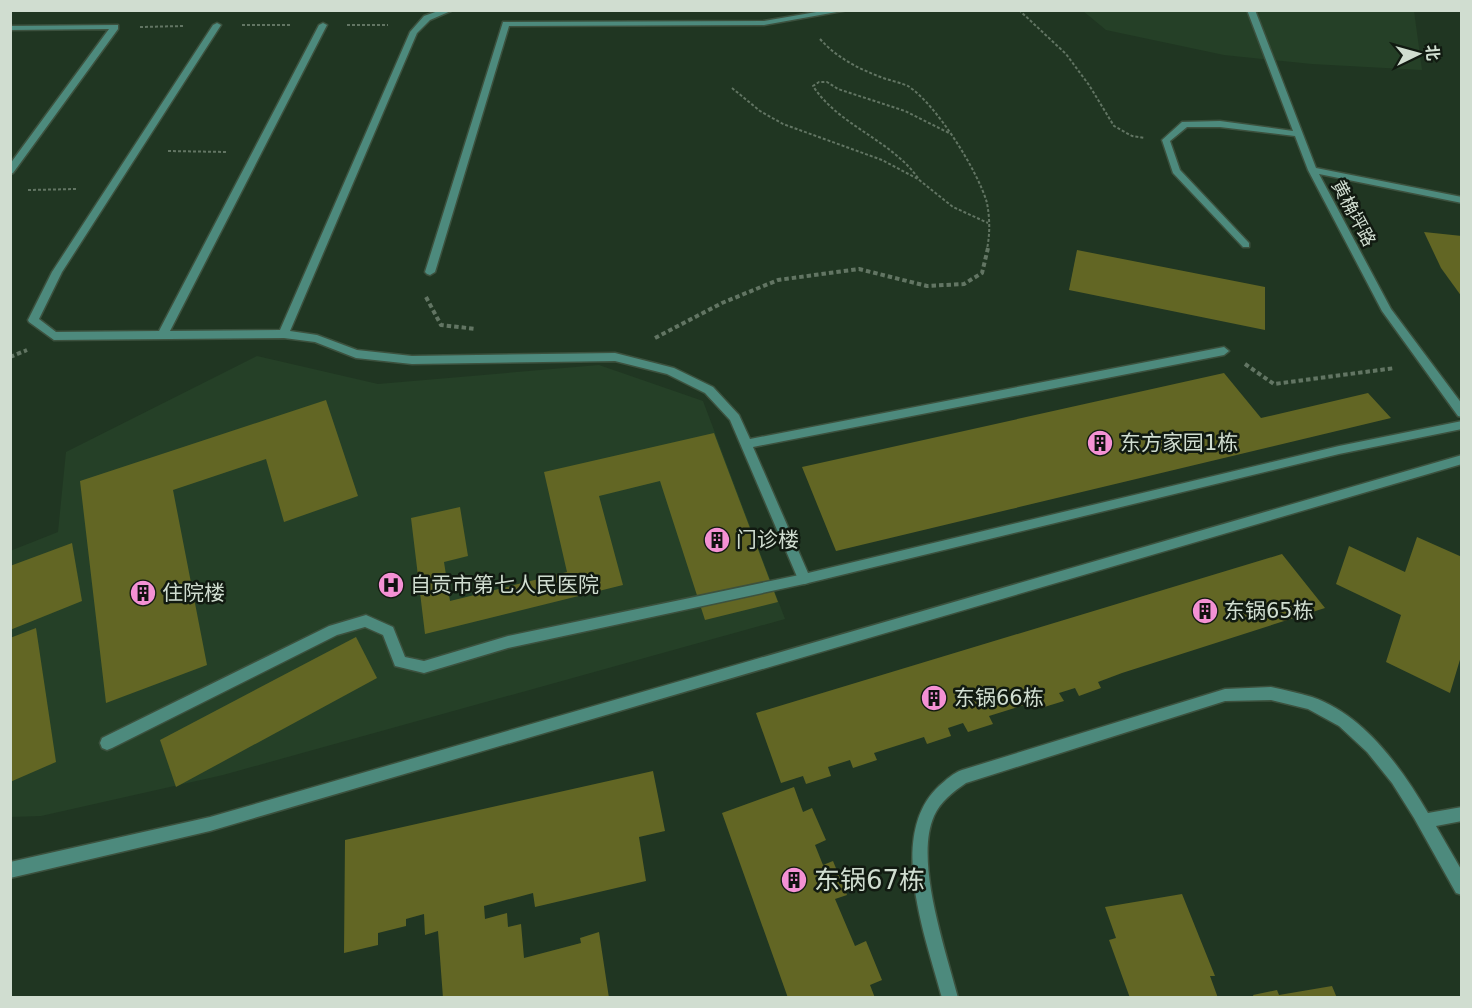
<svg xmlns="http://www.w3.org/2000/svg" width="1472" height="1008" font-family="'DejaVu Sans','Noto Sans SC',sans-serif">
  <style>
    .built { fill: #254027 }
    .building { fill: #626624 }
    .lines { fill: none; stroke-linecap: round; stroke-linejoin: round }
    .lane-casing { stroke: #3c513e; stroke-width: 3 }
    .street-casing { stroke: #3c513e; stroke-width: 3 }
    .path-far1 { stroke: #627563; stroke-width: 2; stroke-dasharray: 3 2; stroke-linecap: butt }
    .path { stroke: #627563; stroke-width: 4; stroke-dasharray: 4.5 3; stroke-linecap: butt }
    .lane { fill: #4d8a7d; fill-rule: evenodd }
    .street { fill: #4d8a7d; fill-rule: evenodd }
    .labels { text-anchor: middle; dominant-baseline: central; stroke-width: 5; stroke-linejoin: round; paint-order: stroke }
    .far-street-label { font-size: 18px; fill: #d0ddd0; stroke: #111a11 }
    .poi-label { font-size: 21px; fill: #d0ddd0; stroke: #111a11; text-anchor: start }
    .near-poi-label { font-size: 26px; fill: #d0ddd0; stroke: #111a11; text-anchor: start }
  </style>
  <rect width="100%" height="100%" fill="#203622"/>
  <g class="built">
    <polygon points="1083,11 1414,11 1422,70 1312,64 1224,55 1106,30"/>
    <polygon points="257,356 378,384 599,365 703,401 785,619 223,775 41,816 11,817 10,551 58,532 66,452"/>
  </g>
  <g class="building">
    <polygon points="1424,232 1462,236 1462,297 1441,268"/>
    <polygon points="1077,250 1265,287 1265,330 1069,290"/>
    <polygon points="1224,373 1261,418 1368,393 1391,418 836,551 802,467"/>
    <polygon points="326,400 358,496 284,522 266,459 173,490 207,665 106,703 80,481"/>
    <polygon points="714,433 778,602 705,620 660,481 599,496 623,585 425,634 411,518 460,507 468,556 444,562 450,601 567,572 544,472"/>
    <polygon points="1417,537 1462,557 1462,653 1450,693 1386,662 1401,615 1336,584 1349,546 1405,572"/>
    <polygon points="72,543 82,601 10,630 10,566"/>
    <polygon points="1282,554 1325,608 1122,673 1098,682 1101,688 1079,696 1075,688 1059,693 1064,701 1041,708 1037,701 989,716 993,724 968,732 963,723 948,728 951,736 927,744 924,737 874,753 877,760 853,768 850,760 828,767 831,776 806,784 803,776 781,783 756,713"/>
    <polygon points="36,628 56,762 10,782 10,638"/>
    <polygon points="356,637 377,678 176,787 160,740"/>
    <polygon points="653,771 665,831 639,837 646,881 535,907 533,893 484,906 485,919 507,913 508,927 521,924 524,958 581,943 580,938 599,932 609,998 443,998 438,931 425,935 424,914 406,919 406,926 378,933 378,945 344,953 345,840"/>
    <polygon points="794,787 803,812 812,808 826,840 815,845 823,865 833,861 847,895 835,899 855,946 866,941 882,980 870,985 875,998 788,998 722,813"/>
    <polygon points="1182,894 1215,976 1210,976 1218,998 1130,998 1109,940 1116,938 1105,907"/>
    <polygon points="1332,986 1337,998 1254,998 1253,995 1277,990 1279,995"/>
  </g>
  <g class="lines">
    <g class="lane-casing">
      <g id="lane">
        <polygon points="804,574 808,575 810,579 808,583 804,584 508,648 424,673 395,666 383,635 365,627 337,635 112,748 107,750 102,748 100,743 102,738 329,626 366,615 393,627 405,657 424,661 508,636"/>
        <path d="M1271,687C1285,690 1299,693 1312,697C1364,715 1401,767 1428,813L1462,807V821L1436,826L1462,871V895L1456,893L1414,818L1392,783L1367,752L1339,726L1308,709L1271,700L1225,701L966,783C954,791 940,802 934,816C914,861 946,951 958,998H942C926,938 886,835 939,786C946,780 953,773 962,770L1225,689Z"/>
      </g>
    </g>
    <g class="street-casing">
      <g id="street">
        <polygon points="441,10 453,10 430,20 417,33 290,331 317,335 357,350 412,356 615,353 674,368 713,387 739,415 750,439 1224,347 1229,351 1224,355 753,447 808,573 1339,446 1462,421 1462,429 1339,454 804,584 800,583 798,579 730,420 705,393 667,374 615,361 412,364 356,358 315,342 284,338 54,340 29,322 28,320 52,272 213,25 217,23 221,25 62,272 39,319 56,332 159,331 319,25 323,23 327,25 170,331 280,330 410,32 424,16"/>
        <polygon points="828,10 848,10 764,25 509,26 435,272 430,275 427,274 425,272 503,22 764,21"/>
        <polygon points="1247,10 1255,10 1316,168 1462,197 1462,203 1319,174 1391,309 1462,404 1462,417 1458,416 1382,311 1308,170 1295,136 1220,127 1187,127 1170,141 1180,170 1249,243 1249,247 1243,247 1173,173 1162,140 1182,122 1220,121 1293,131"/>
        <polygon points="115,25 118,25 118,29 13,173 10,174 10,164 109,29 10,30 10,26"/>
        <polygon points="1462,455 1462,464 210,831 10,878 10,862 210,817"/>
      </g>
    </g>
    <g class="path-far1">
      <polyline points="1019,10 1066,54 1089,85 1114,126 1132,136 1145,138"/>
      <polyline points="242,25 292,25"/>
      <polyline points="347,25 388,25"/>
      <polyline points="140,27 184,26"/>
      <path d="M820,39C838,59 861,70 886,79C893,81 901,83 908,86C936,104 978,171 987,203C990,219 990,234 987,249"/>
      <polyline points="732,88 760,111 783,124 882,160 918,179 953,207 988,223"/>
      <polyline points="168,151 227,152"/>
      <path d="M918,178C890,139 839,126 813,86L819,82H827L838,89L905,111L949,133"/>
      <polyline points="28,190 77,189"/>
    </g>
    <g class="path">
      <polyline points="426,297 441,325 476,329"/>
      <polyline points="655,338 722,303 778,280 859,269 927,286 964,284 982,273 988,248"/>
      <polyline points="10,357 27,350"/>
      <polyline points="1245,364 1274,384 1395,368"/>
    </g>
    <use href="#lane" class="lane"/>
    <use href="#street" class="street"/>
  </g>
  <defs>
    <g id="building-disc" transform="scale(1.35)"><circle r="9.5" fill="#f491d4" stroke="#111a11"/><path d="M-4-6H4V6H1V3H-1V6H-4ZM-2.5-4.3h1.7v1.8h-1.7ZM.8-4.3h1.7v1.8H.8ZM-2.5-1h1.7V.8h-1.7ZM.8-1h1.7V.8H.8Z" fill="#111"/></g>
    <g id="hospital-disc" transform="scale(1.35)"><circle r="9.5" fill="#f491d4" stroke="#111a11"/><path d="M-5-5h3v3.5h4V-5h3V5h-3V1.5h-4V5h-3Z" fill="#111"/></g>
  </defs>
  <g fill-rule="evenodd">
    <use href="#building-disc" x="1100" y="443"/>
    <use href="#building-disc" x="717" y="540"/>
    <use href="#hospital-disc" x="391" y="585"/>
    <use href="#building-disc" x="143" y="593"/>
    <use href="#building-disc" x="1205" y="611"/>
    <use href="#building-disc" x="934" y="698"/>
    <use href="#building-disc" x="794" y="880"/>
  </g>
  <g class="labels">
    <g class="far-street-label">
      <text transform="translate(1354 213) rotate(62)">黄桷坪路</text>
    </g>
    <g class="poi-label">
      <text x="1120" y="443">东方家园1栋</text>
      <text x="736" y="540">门诊楼</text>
      <text x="410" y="585">自贡市第七人民医院</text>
      <text x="162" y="593">住院楼</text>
      <text x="1224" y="611">东锅65栋</text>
      <text x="954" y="698">东锅66栋</text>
    </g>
    <g class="near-poi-label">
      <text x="814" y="880">东锅67栋</text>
    </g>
  </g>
  <rect width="1472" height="1008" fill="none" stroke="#d0ddd0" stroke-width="24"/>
  <g transform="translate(1418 54) rotate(85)" stroke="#111a11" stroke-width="4.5" paint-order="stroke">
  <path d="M0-4.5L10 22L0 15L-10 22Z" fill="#d0ddd0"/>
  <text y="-9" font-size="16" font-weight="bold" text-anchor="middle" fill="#d0ddd0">北</text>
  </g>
</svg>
